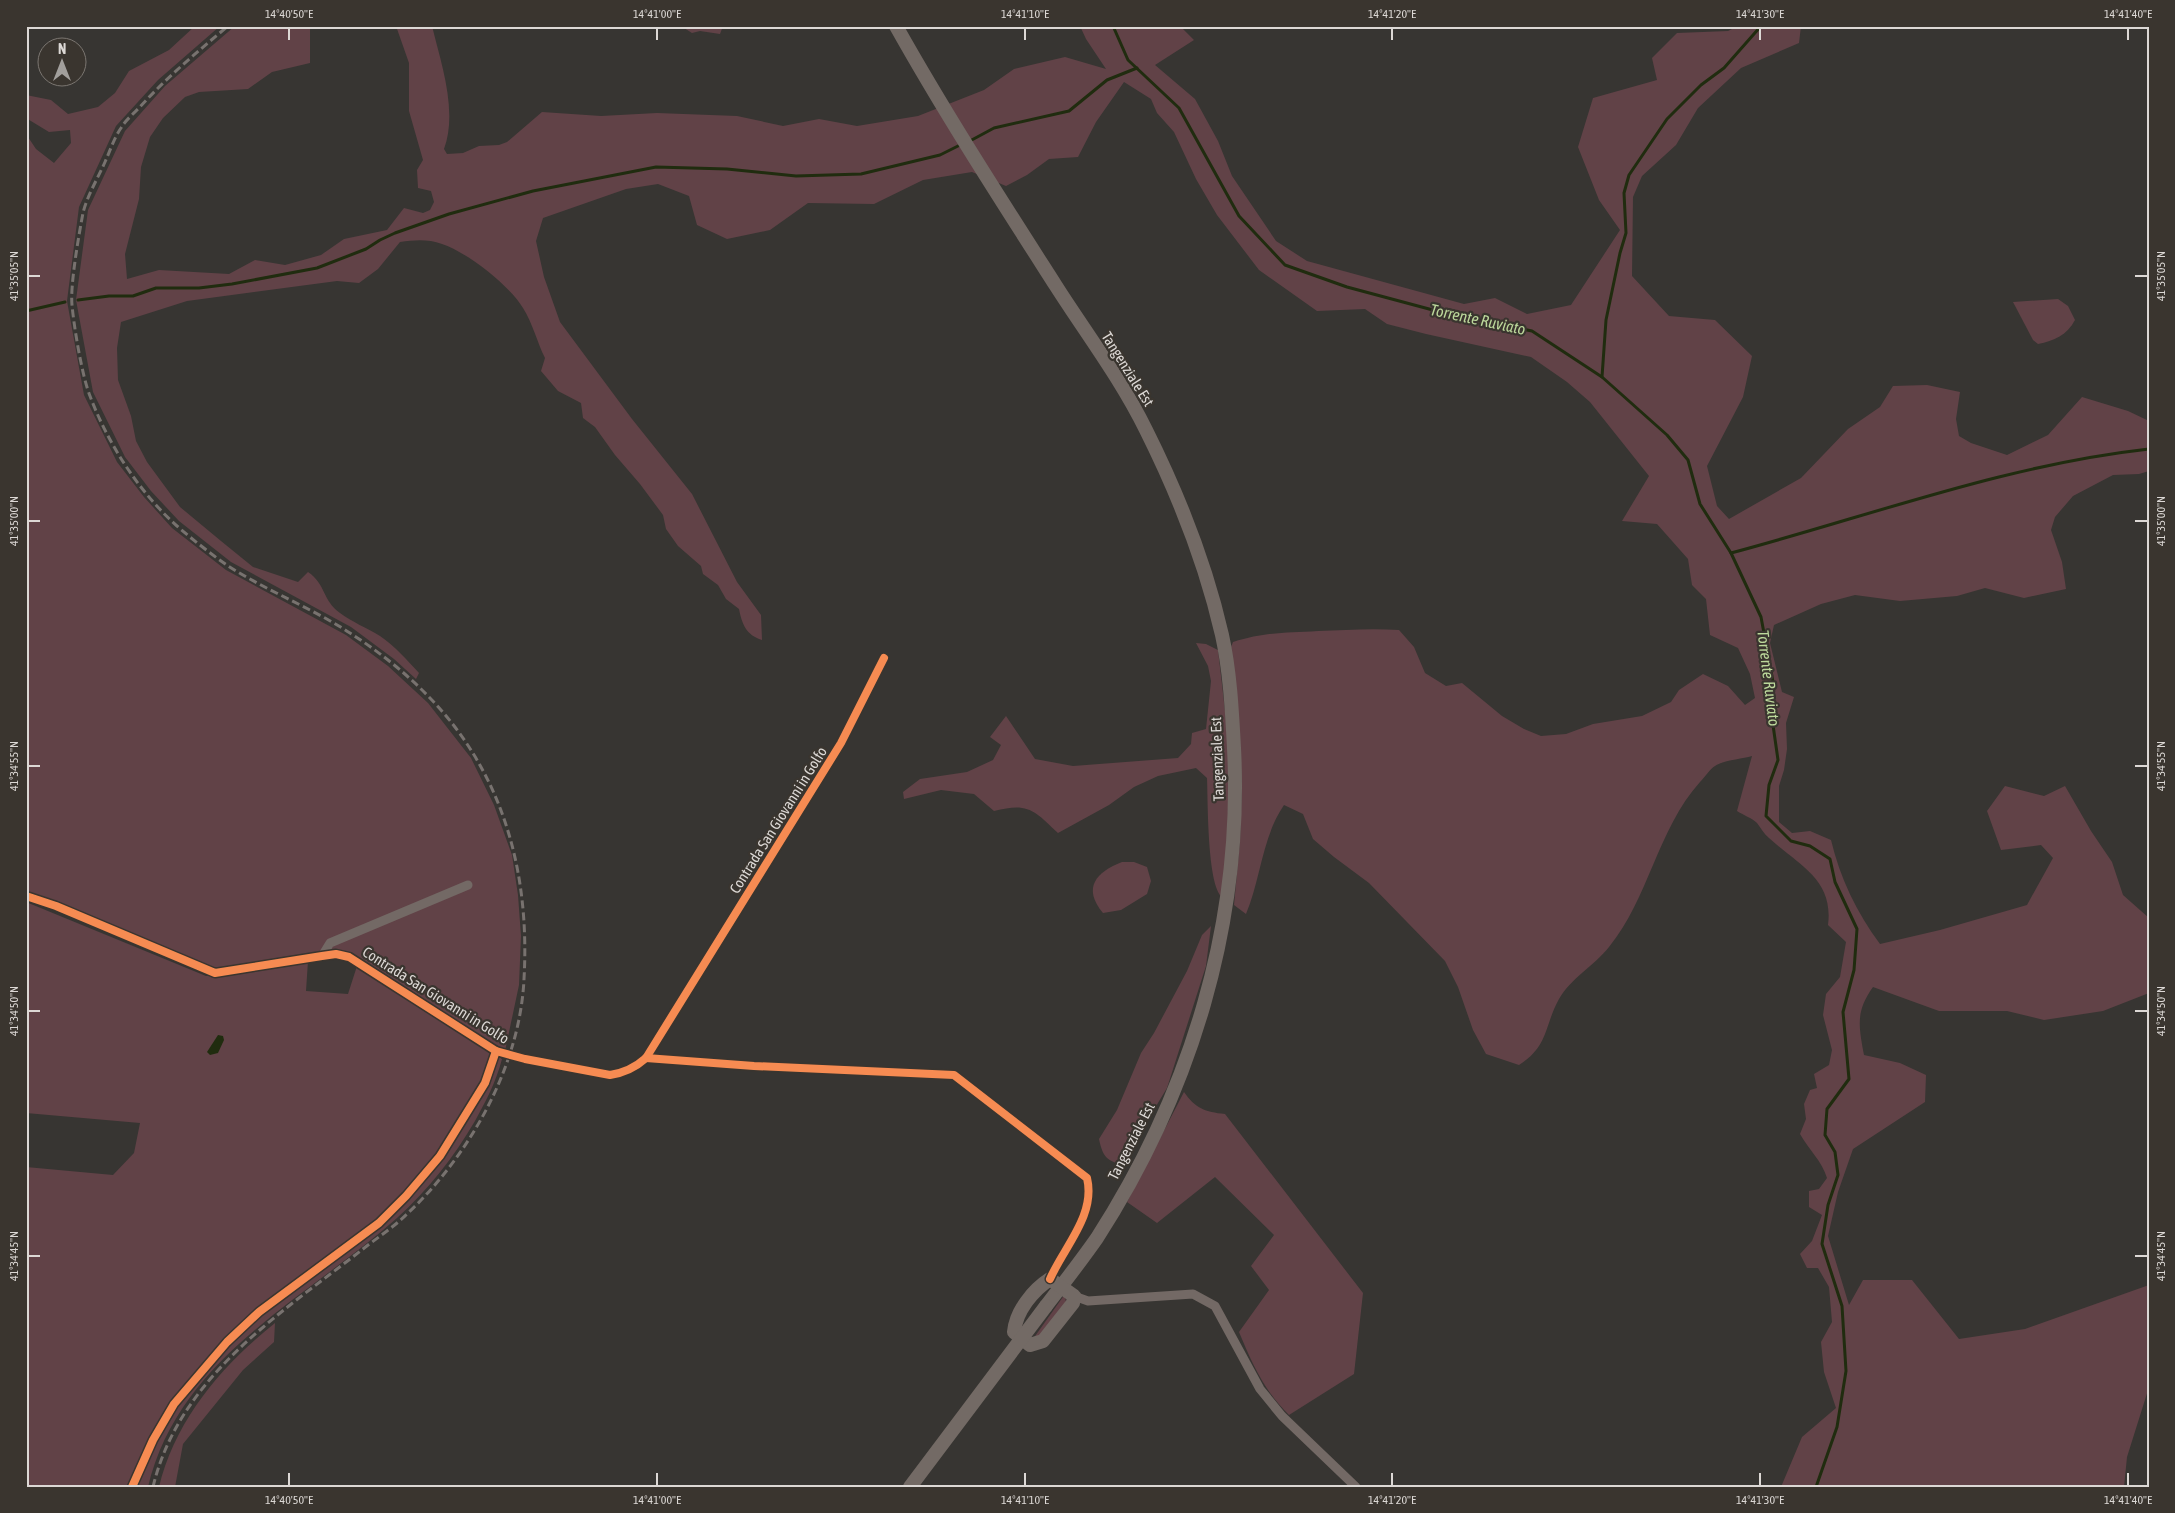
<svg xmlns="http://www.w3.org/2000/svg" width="2175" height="1513" font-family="'Asap Condensed',sans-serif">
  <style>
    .green { fill: #614247 }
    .water { fill: #202c0f }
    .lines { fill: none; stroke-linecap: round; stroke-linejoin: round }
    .stream { stroke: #202c0f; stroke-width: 3 }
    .street { stroke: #736965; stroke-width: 9 }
    .primary { stroke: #736a65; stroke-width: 14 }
    .rail { stroke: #78726f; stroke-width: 3; stroke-dasharray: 8 4; stroke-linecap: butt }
    .primary-bridge { stroke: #736a65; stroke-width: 14 }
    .cycleway-casing { stroke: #3a352f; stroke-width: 11 }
    .cycleway { stroke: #f68b52; stroke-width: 8 }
    .ticks { fill: none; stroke: #dcd8d5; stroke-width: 2 }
    .labels { text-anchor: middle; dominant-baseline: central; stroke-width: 4.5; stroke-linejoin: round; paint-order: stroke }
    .street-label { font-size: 15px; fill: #dcd8d5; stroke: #3a352f }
    .water-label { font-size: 16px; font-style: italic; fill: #bcd89b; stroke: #3a352f }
    .neatline { fill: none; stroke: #dcd8d5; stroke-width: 2 }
    .ticks-label { font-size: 12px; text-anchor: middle; fill: #dcd8d5 }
  </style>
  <rect width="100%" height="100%" fill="#373532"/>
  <g class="green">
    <polygon points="195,26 220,26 158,80 116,126 79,207 67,301 84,395 117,462 144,497 172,528 226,570 346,635 388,666 428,703 471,758 494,805 512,855 518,895 521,936 519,985 505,1051 347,954 215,971 26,894 26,134 36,149 54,163 71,143 70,130 49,132 26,118 26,95 51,100 68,114 98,107 115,93 129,71 169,50"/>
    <path d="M235,26H310V63L272,72L248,89L199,92L185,97L163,118L150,137L141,167L139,199L125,254L127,279L159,270L229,274L255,260L285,265L321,255L344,239L387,230L404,208L423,213L430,210L434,202L431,191L418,188L417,170L423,160L409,111V63L396,26H432C441,63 458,111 444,149L447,154L463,153L479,146L499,145L507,142L542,112L601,116L657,113L737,116L783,126L819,119L857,126L918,116L984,90L1014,69L1065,57L1106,69L1086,39L1080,26H1180L1194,40L1155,65L1195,99L1218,141L1232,176L1276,241L1307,261L1464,304L1495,298L1527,314L1571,305L1620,230L1599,200L1578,147L1593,98L1657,80L1652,58L1677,33L1728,31L1738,26H1801L1799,43L1741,68L1698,108L1676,145L1642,176L1633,197L1632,276L1669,316L1715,320L1752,356L1743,397L1707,466L1717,506L1729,519L1801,478L1848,429L1880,407L1893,386L1927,385L1960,392L1956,419L1959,436L1971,443L2007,455L2048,435L2082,397L2128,411L2149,421V471L2139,474L2113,475L2073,496L2055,517L2051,530L2062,562L2066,589L2024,598L1985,588L1957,596L1900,601L1855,595L1821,604L1774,625L1770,643L1782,692L1794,697L1786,723L1787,749L1784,770L1779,786V822L1792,833L1810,831L1831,840C1840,878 1857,913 1880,944L1940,930L2027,905L2053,858L2041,845L2001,850L1987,811L2005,786L2044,796L2065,786L2091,831L2112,862L2123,895L2149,918V993L2103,1011L2044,1020L2007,1011H1939L1873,987C1855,1012 1859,1027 1864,1055L1900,1063L1926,1075L1925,1102L1853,1149L1838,1192L1828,1236L1849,1305L1863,1280H1912L1959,1339L2025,1329L2149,1285V1387L2127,1457L2124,1487H1781L1802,1437L1836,1408L1824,1372L1821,1342L1832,1322L1829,1287L1818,1268H1807L1800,1254L1812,1241L1822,1215L1809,1207V1191L1819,1189L1827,1178C1822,1161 1809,1150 1800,1134L1806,1119L1804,1104L1810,1090L1817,1088L1814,1074L1829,1065L1832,1050L1823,1015L1826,994L1840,977L1846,942L1828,925C1834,879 1798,865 1769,838C1764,834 1761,828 1757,823C1752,818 1743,815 1737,811L1752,756C1742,759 1724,760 1715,766C1710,769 1705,777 1700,782C1657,830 1649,898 1609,947C1594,966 1571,978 1559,999C1544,1026 1549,1046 1519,1065L1486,1054L1473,1030L1458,987L1445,961L1369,883L1334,857L1313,839L1303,814L1284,805C1262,837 1261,878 1246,914L1234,905L1240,841L1242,782L1231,647L1233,642C1265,632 1286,633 1318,631C1345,630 1372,628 1399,630L1414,647L1425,673L1446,686L1462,683L1502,716L1524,729L1541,736L1566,734L1593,724L1642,716L1671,702L1679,690L1703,674L1728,686L1745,705L1755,698L1750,674L1738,648L1710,635L1706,599L1692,585L1688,559L1657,524L1622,521L1649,476L1590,402L1567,382L1531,357L1426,334L1387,324L1365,309L1317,311L1259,270L1217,215L1196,179L1174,132L1157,113L1151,99L1124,82L1096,122L1078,157L1049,159L1027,175L1006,186L972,172L923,180L874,204L808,203L770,230L727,239L697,225L689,196L658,184L626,189L543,218L536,241L544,277L560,322L632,419L692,494L737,582L761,615L762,640C746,635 742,624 739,609L726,599L718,585L703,574L701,566L678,546L666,529L663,515L640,484L615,455L595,427L583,418L581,403L558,391L541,371L545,358C537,342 533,324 523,308C510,286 467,252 442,244C428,239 415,240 400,242L378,269L359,283L337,281L187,301L121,322L117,348L118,380L131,416L136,441L147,462L180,507L221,541L253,567L298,582L308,572C326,584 322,600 340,613C352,622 367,628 380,636C395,646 407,660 419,673L416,679L394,659L351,627L231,562L179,521L151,491L125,457L93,392L76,300L88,210L125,131L165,86Z"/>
    <polygon points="681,26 723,26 720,34 700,31 692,33"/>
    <path d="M2058,299L2068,306L2075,320C2067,335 2054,341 2038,344L2033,340L2013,302Z"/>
    <path d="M1196,643L1206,644L1218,650C1223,694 1229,738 1230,783C1230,821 1226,859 1222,897C1207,885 1208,800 1207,778L1196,768L1158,776L1134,787L1109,805L1058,833C1034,810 1028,802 994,811L974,794L941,790L904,799L903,792L920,779L967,772L993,760L1001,745L990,737L1006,716L1035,759L1073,766L1178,758L1191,744L1192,733L1206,729L1211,681L1208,666Z"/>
    <path d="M1122,862H1134L1147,867L1151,881L1147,894L1121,910L1103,913C1082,888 1096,872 1122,862Z"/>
    <path d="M26,902L206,976L308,961L306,991L348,994L357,966L502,1059C496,1082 486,1101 475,1121C454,1157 428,1190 397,1218C305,1300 179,1357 148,1487H26V1167L113,1175L134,1153L140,1123L26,1113Z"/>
    <path d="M1211,926L1206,966L1167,1088L1144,1126L1126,1166C1107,1161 1103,1158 1099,1139L1117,1110L1141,1053L1154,1033L1187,971L1202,935Z"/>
    <path d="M1184,1092C1195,1108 1205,1112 1225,1114L1363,1293L1354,1374L1289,1415C1264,1391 1252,1363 1239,1332L1269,1290L1251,1266L1274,1235L1215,1177L1157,1223L1127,1202Z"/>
    <polygon points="1065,1294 1066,1303 1040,1337 1033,1339"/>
    <path d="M275,1323L274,1342L243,1370L183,1444L175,1487H159C175,1420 222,1365 275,1323Z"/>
  </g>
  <polygon class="water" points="218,1035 223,1036 224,1040 218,1053 210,1055 207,1052"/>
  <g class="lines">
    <g class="stream">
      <polyline points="1113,26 1128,60 1179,108 1239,216 1285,265 1347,287 1444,313 1532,331 1602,377 1667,435 1688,460 1700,504 1731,553 1761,617 1773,682 1773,725 1778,760 1769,785 1766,816 1791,841 1810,846 1830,859 1835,882 1857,929 1854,970 1843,1012 1849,1079 1827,1109 1825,1135 1835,1152 1838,1175 1828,1205 1822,1244 1842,1306 1846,1371 1837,1427 1816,1487"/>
      <polyline points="968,142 994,128 1069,111 1107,80 1137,68"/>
      <polyline points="78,300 109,296 133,296 156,288 199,288 232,284 317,268 366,249 380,240 395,233 449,214 533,191 656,167 727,169 796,176 861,174 940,155 962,144"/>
      <polyline points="26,311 65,302"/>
      <polyline points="1602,377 1606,320 1620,253 1626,233 1624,193 1629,175 1667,119 1701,85 1724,68 1761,26"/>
      <path d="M1731,553C1870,516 2005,465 2149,449"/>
    </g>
    <g class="street">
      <path d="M26,896L56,906L215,973L322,956L336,954L349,957L496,1051L525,1059L610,1075C623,1073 636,1067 646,1058L841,743L884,658"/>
      <polyline points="322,956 330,943 468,885"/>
      <path d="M646,1058L754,1066L954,1075L1087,1178C1096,1215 1064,1247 1050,1279"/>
      <polyline points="1074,1296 1088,1301 1193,1294 1215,1306 1260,1389 1282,1416 1356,1487"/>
      <polyline points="132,1487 153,1440 174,1404 227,1342 259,1312 379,1223 406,1196 440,1156 485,1083 496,1051"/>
    </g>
    <g class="primary">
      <path d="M896,26C946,115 1001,200 1056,286C1086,333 1121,379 1146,430C1178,494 1206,565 1222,635C1230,671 1232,711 1234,748C1243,922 1191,1092 1097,1238C1081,1261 1063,1284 1046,1306"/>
      <path d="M1050,1279L1074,1296L1073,1303L1043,1341L1030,1345L1014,1332C1016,1311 1033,1290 1050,1279Z"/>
    </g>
    <path class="rail" d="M153,1487C179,1377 280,1314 363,1249C378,1237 394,1227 407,1214C470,1155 520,1066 524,979C530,874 504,774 429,697C406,673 378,651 350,633C312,608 267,591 228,566C211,554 193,540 177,526C139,492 108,444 90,396C82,376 74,327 72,305C70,285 79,234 83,213C87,196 98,178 105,162C110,151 114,138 121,128C125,121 133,114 139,108C166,78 197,52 228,26"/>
    <polyline class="primary-bridge" points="910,1487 1046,1306"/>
    <g class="cycleway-casing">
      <g id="cycleway">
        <path d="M26,896L56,906L215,973L322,956L336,954L349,957L496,1051L525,1059L610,1075C623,1073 636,1067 646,1058L841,743L884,658"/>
        <path d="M646,1058L754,1066L954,1075L1087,1178C1096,1215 1064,1247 1050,1279"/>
        <polyline points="132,1487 153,1440 174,1404 227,1342 259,1312 379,1223 406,1196 440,1156 485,1083 496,1051"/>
      </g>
    </g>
    <use href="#cycleway" class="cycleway"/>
  </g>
  <path class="ticks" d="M289,28V40M657,28V40M1025,28V40M1392,28V40M1760,28V40M2128,28V40M28,276H40M2135,276H2148M28,521H40M2135,521H2148M28,766H40M2135,766H2148M28,1011H40M2135,1011H2148M28,1256H40M2135,1256H2148M289,1473V1486M657,1473V1486M1025,1473V1486M1392,1473V1486M1760,1473V1486M2128,1473V1486"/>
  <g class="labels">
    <g class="street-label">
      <text transform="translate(1128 369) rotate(58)">Tangenziale Est</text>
      <text transform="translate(1217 759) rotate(-92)">Tangenziale Est</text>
      <text transform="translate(778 820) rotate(-58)">Contrada San Giovanni in Golfo</text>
      <text transform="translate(436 995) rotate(32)">Contrada San Giovanni in Golfo</text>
      <text transform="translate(1131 1141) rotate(-63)">Tangenziale Est</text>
    </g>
    <g class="water-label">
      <text transform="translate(1478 319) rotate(12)">Torrente Ruviato</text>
      <text transform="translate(1769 678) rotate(83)">Torrente Ruviato</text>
    </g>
  </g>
  <rect width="2175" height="1513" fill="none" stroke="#3a352f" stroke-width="55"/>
  <g transform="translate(62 62)"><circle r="24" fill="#3a352f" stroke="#7b7671"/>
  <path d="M0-4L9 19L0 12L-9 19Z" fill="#a29f9c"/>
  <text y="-8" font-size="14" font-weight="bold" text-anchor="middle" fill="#dcd8d5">N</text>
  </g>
  <rect x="28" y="28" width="2120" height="1458" class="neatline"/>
  <g class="ticks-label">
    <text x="289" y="18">14°40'50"E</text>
    <text x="657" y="18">14°41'00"E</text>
    <text x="1025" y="18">14°41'10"E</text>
    <text x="1392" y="18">14°41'20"E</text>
    <text x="1760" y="18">14°41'30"E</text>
    <text x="2128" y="18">14°41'40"E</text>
    <text transform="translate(14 276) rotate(-90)" y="4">41°35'05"N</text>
    <text transform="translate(2161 276) rotate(-90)" y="4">41°35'05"N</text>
    <text transform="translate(14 521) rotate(-90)" y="4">41°35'00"N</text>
    <text transform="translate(2161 521) rotate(-90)" y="4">41°35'00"N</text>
    <text transform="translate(14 766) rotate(-90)" y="4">41°34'55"N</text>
    <text transform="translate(2161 766) rotate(-90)" y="4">41°34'55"N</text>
    <text transform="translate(14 1011) rotate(-90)" y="4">41°34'50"N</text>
    <text transform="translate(2161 1011) rotate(-90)" y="4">41°34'50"N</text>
    <text transform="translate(14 1256) rotate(-90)" y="4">41°34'45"N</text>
    <text transform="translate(2161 1256) rotate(-90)" y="4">41°34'45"N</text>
    <text x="289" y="1504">14°40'50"E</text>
    <text x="657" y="1504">14°41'00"E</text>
    <text x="1025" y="1504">14°41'10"E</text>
    <text x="1392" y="1504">14°41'20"E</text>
    <text x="1760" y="1504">14°41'30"E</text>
    <text x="2128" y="1504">14°41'40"E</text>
  </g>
</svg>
